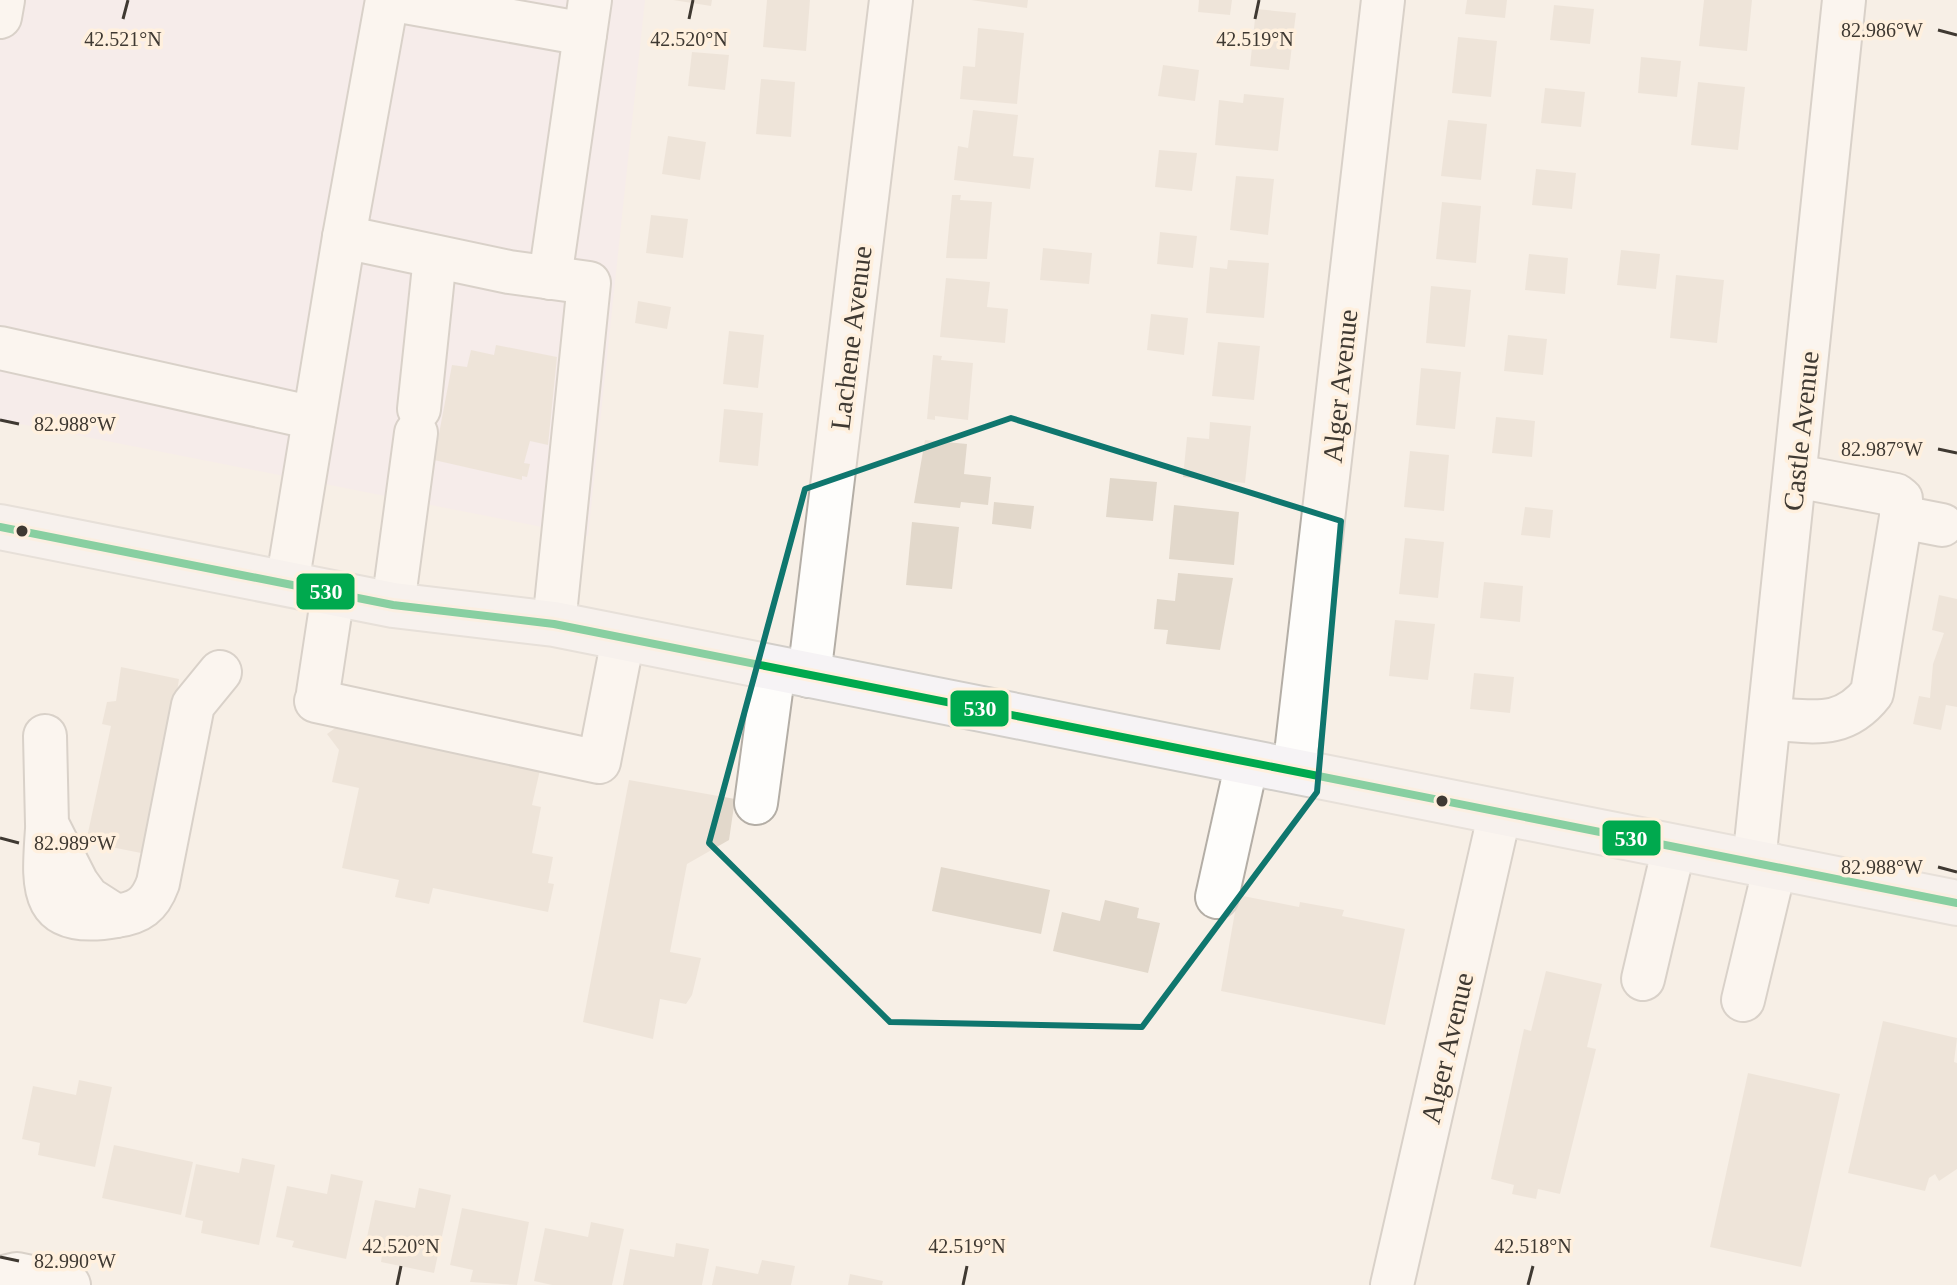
<svg xmlns="http://www.w3.org/2000/svg" width="1957" height="1285" font-family="'Times New Roman',serif">
  <style>
    .commercial { fill: #f4e8ef }
    .building { fill: #e2d8cb }
    .lines { fill: none; stroke-linecap: round; stroke-linejoin: round }
    .minor-casing { stroke: #b4aea6; stroke-width: 46 }
    .major-casing { stroke: #d2cec9; stroke-width: 48 }
    .minor { stroke: #fefdfb; stroke-width: 42 }
    .major { stroke: #f6f3f5; stroke-width: 44 }
    .bus-1-casing { stroke: #fff0de; stroke-width: 14 }
    .bus-1 { stroke: #00a94e; stroke-width: 8 }
    .marked { fill: none; stroke: #0f766e; stroke-width: 6; stroke-linejoin: round }
    .ticks { fill: none; stroke: #3f3932; stroke-width: 3 }
    .bus-dot { fill: #3f3932; stroke: #fff0de; stroke-width: 3 }
    .labels { text-anchor: middle; dominant-baseline: central; stroke-width: 7; stroke-linejoin: round; paint-order: stroke }
    .street-label { font-size: 28px; fill: #3f3932; stroke: #fff0de }
    .ticks-label { font-size: 20px; text-anchor: middle; fill: #3f3932; stroke: #fff0de; stroke-width: 7; stroke-linejoin: round; paint-order: stroke }
    .line-badge { stroke: #fff0de; stroke-width: 3 }
    .badge-label { font-size: 22px; text-anchor: middle; font-weight: bold; fill: #fff }
  </style>
  <rect width="100%" height="100%" fill="#f7efe6"/>
  <polygon class="commercial" points="0,0 645,0 588,536 0,420"/>
  <g class="building">
    <polygon points="673,0 712,0 711,6"/>
    <polygon points="767,0 810,0 806,51 763,47"/>
    <polygon points="971,0 1028,0 1027,8"/>
    <polygon points="1199,0 1232,0 1230,15 1198,12"/>
    <polygon points="1467,0 1507,0 1505,18 1465,14"/>
    <polygon points="1704,0 1752,0 1747,51 1699,46"/>
    <polygon points="1554,5 1594,9 1590,44 1550,40"/>
    <polygon points="1256,9 1296,13 1289,70 1250,66"/>
    <polygon points="978,28 1024,33 1017,104 960,99 963,66 975,67"/>
    <polygon points="1458,37 1497,41 1491,97 1452,93"/>
    <polygon points="692,52 729,55 725,90 688,86"/>
    <polygon points="1641,57 1681,61 1677,97 1638,93"/>
    <polygon points="1163,65 1199,70 1195,101 1158,96"/>
    <polygon points="761,79 795,82 791,137 756,134"/>
    <polygon points="1698,82 1745,87 1738,150 1691,145"/>
    <polygon points="1545,88 1585,92 1581,127 1541,123"/>
    <polygon points="1244,94 1284,98 1278,151 1215,145 1219,100 1243,103"/>
    <polygon points="973,110 1018,115 1013,156 1034,158 1030,189 954,180 958,146 968,148"/>
    <polygon points="1448,120 1487,124 1481,180 1441,176"/>
    <polygon points="668,136 706,142 700,180 662,174"/>
    <polygon points="1159,150 1197,153 1192,191 1155,187"/>
    <polygon points="1536,169 1576,173 1572,209 1532,205"/>
    <polygon points="1236,176 1274,179 1268,235 1230,230"/>
    <polygon points="952,195 961,195 960,200 992,202 987,259 946,258"/>
    <polygon points="1442,202 1481,206 1476,263 1436,259"/>
    <polygon points="651,215 688,219 683,258 646,253"/>
    <polygon points="1160,232 1197,236 1193,268 1157,264"/>
    <polygon points="1043,248 1092,253 1089,284 1040,280"/>
    <polygon points="1621,250 1660,254 1656,289 1617,285"/>
    <polygon points="1529,254 1568,258 1565,294 1525,290"/>
    <polygon points="1228,260 1269,263 1264,318 1206,313 1210,267 1227,269"/>
    <polygon points="1676,275 1724,280 1717,343 1670,338"/>
    <polygon points="946,278 990,282 987,307 1008,309 1005,343 940,337"/>
    <polygon points="1431,286 1471,290 1465,347 1426,343"/>
    <polygon points="638,301 671,307 667,329 635,323"/>
    <polygon points="1151,314 1188,318 1184,355 1147,350"/>
    <polygon points="729,331 764,335 758,388 723,384"/>
    <polygon points="1508,335 1547,339 1543,375 1504,371"/>
    <polygon points="1218,342 1260,346 1254,400 1212,396"/>
    <polygon points="496,345 557,357 548,445 530,441 524,463 530,464 527,477 522,476 522,480 434,460 452,365 467,367 471,350 494,355"/>
    <polygon points="933,355 942,356 941,360 973,363 968,420 935,416 935,420 927,419"/>
    <polygon points="1421,368 1461,372 1455,429 1416,425"/>
    <polygon points="724,409 763,413 758,466 719,462"/>
    <polygon points="1496,417 1535,421 1532,457 1492,453"/>
    <polygon points="1210,422 1251,426 1245,483 1183,477 1187,437 1209,439"/>
    <polygon points="925,440 967,444 964,474 991,477 988,505 961,502 960,508 914,503"/>
    <polygon points="1410,451 1449,455 1444,511 1404,507"/>
    <polygon points="1110,478 1157,482 1153,521 1106,517"/>
    <polygon points="994,502 1034,506 1031,529 992,524"/>
    <polygon points="1174,505 1239,512 1234,565 1169,559"/>
    <polygon points="1525,507 1553,510 1550,538 1521,535"/>
    <polygon points="912,522 959,527 952,589 906,585"/>
    <polygon points="1405,538 1444,542 1438,598 1399,594"/>
    <polygon points="1178,573 1233,578 1220,650 1166,644 1168,630 1154,629 1157,599 1175,601"/>
    <polygon points="1484,582 1523,586 1520,622 1480,618"/>
    <polygon points="1939,595 1957,599 1957,707 1946,705 1941,730 1913,724 1919,696 1930,698 1933,664 1944,633 1932,630"/>
    <polygon points="1395,620 1435,624 1428,680 1389,676"/>
    <polygon points="121,667 179,679 151,855 86,842 111,726 102,724 107,702 116,701"/>
    <polygon points="1474,673 1514,677 1510,713 1470,709"/>
    <polygon points="349,718 360,733 463,750 462,754 540,770 532,805 541,807 532,853 553,857 548,883 554,884 548,912 433,888 429,904 395,897 399,880 342,868 359,788 332,782 339,750 327,734"/>
    <polygon points="629,780 735,799 729,840 687,864 670,952 701,958 692,995 686,1004 660,999 653,1039 583,1022"/>
    <polygon points="941,867 1050,890 1041,934 932,911"/>
    <polygon points="1238,895 1299,907 1300,902 1344,910 1342,916 1405,929 1385,1025 1221,991"/>
    <polygon points="1105,900 1139,908 1137,918 1160,923 1148,973 1053,951 1062,912 1100,921"/>
    <polygon points="1546,971 1602,984 1587,1047 1596,1049 1560,1194 1538,1189 1536,1199 1512,1194 1514,1185 1491,1179 1524,1029 1531,1031"/>
    <polygon points="1883,1021 1957,1038 1954,1062 1957,1063 1957,1169 1939,1181 1935,1174 1929,1178 1925,1191 1848,1173"/>
    <polygon points="1748,1073 1840,1094 1801,1267 1710,1247"/>
    <polygon points="79,1080 112,1087 95,1167 38,1155 40,1143 22,1139 33,1086 76,1095"/>
    <polygon points="114,1145 193,1162 181,1215 102,1198"/>
    <polygon points="242,1158 275,1165 259,1245 201,1233 203,1221 185,1217 196,1164 239,1173"/>
    <polygon points="331,1174 363,1181 346,1259 292,1247 294,1241 276,1237 287,1186 327,1194"/>
    <polygon points="419,1188 451,1195 434,1273 381,1262 382,1255 364,1251 375,1200 415,1208"/>
    <polygon points="462,1208 529,1222 517,1285 470,1282 473,1270 450,1265"/>
    <polygon points="591,1222 624,1229 612,1285 552,1285 534,1281 545,1228 588,1237"/>
    <polygon points="676,1243 709,1249 702,1285 623,1285 630,1249 674,1257"/>
    <polygon points="762,1260 795,1266 791,1285 712,1285 716,1266 758,1274"/>
    <polygon points="850,1274 883,1281 882,1285 848,1285"/>
  </g>
  <g class="lines">
    <g class="minor-casing">
      <g id="minor">
        <polyline points="394,0 585,34"/>
        <polyline points="0,17 3,0"/>
        <polyline points="344,237 387,0"/>
        <polyline points="550,278 590,0"/>
        <polyline points="0,348 314,418"/>
        <polyline points="419,409 435,257"/>
        <polyline points="1901,517 1942,525"/>
        <polyline points="287,584 344,237 509,272 589,283 554,624"/>
        <polyline points="393,605 416,433"/>
        <polyline points="809,676 891,0"/>
        <polyline points="318,693 333,594"/>
        <polyline points="316,701 599,762 623,639"/>
        <path d="M1771,719C1813,721 1843,730 1872,693L1901,517V499L1896,495L1796,476"/>
        <path d="M45,736L47,824L77,883L88,898L116,916C139,913 150,905 158,883L193,705L220,672"/>
        <polyline points="1294,771 1383,0"/>
        <polyline points="756,803 774,669"/>
        <path d="M47,829C43,888 38,930 116,916"/>
        <polyline points="1754,862 1844,0"/>
        <polyline points="1217,897 1247,762"/>
        <polyline points="1643,979 1674,847"/>
        <polyline points="1743,1000 1775,866"/>
        <polyline points="0,1278 17,1274 69,1285"/>
        <polyline points="1392,1285 1500,812"/>
      </g>
    </g>
    <g class="major-casing">
      <polyline id="major" points="0,527 393,605 554,624 1957,903"/>
    </g>
    <use href="#minor" class="minor"/>
    <use href="#major" class="major"/>
    <g class="bus-1-casing">
      <polyline id="bus-1" points="0,527 393,605 554,624 1957,903"/>
    </g>
    <use href="#bus-1" class="bus-1"/>
  </g>
  <path d="M0 0H1957V1285H0ZM1011,418L1341,521L1317,792L1142,1027L890,1022L709,843L805,489Z" fill="#f7efe6" fill-opacity=".55" fill-rule="evenodd"/>
  <path class="marked" d="M1011,418L1341,521L1317,792L1142,1027L890,1022L709,843L805,489Z"/>
  <path class="ticks" d="M123,19L128,0M689,19L693,0M1255,19L1259,0M1938,30L1957,35M0,420L19,424M1938,449L1957,453M0,838L19,843M1938,867L1957,872M0,1257L19,1261M397,1285L401,1266M963,1285L967,1266M1528,1285L1533,1266"/>
  <g class="bus-dot">
    <circle cx="22" cy="531" r="7"/>
    <circle cx="1442" cy="801" r="7"/>
  </g>
  <g class="labels">
    <g class="street-label">
      <text transform="translate(851 338) rotate(-83)">Lachene Avenue</text>
      <text transform="translate(1340 386) rotate(-84)">Alger Avenue</text>
      <text transform="translate(1801 431) rotate(-84)">Castle Avenue</text>
      <text transform="translate(1447 1048) rotate(-77)">Alger Avenue</text>
    </g>
  </g>
  <g class="ticks-label">
    <text x="1882" y="37">82.986°W</text>
    <text x="123" y="46">42.521°N</text>
    <text x="689" y="46">42.520°N</text>
    <text x="1255" y="46">42.519°N</text>
    <text x="75" y="431">82.988°W</text>
    <text x="1882" y="456">82.987°W</text>
    <text x="75" y="850">82.989°W</text>
    <text x="1882" y="874">82.988°W</text>
    <text x="401" y="1253">42.520°N</text>
    <text x="967" y="1253">42.519°N</text>
    <text x="1533" y="1253">42.518°N</text>
    <text x="75" y="1268">82.990°W</text>
  </g>
  <g class="line-badge">
    <rect x="295" y="572" width="61" height="39" rx="8" fill="#00a94e"/>
    <rect x="949" y="689" width="61" height="39" rx="8" fill="#00a94e"/>
    <rect x="1601" y="819" width="61" height="38" rx="8" fill="#00a94e"/>
  </g>
  <g class="badge-label">
    <text x="326" y="599">530</text>
    <text x="980" y="716">530</text>
    <text x="1631" y="846">530</text>
  </g>
</svg>
